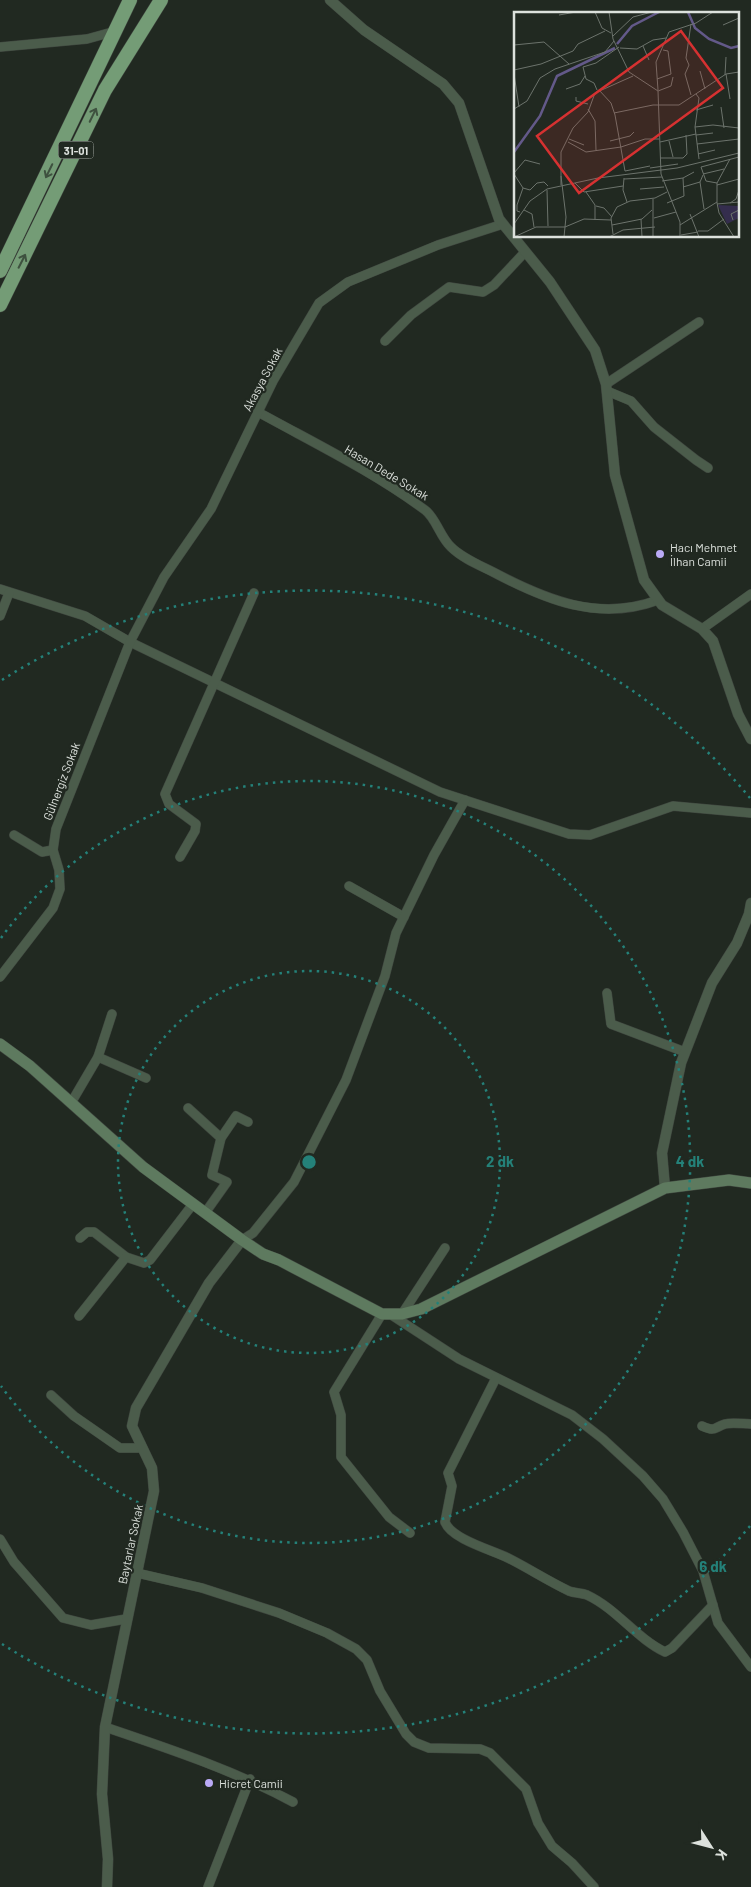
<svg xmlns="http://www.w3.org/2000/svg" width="751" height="1887" font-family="Barlow,sans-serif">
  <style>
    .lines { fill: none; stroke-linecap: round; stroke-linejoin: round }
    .minor-casing { stroke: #3f463f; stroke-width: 10 }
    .tertiary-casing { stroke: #3f463f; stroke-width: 11 }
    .secondary-casing { stroke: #3f463f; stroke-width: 12 }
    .trunk-casing { stroke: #3f463f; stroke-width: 15 }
    .minor { stroke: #4b5c4b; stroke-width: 9 }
    .tertiary { stroke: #4b5c4b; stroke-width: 10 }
    .secondary { stroke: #5e7a5f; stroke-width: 11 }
    .trunk { stroke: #749c76; stroke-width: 14 }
    .oneway { stroke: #3e513f }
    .ring { fill: none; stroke: #248179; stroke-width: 2.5; stroke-dasharray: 2.5 5 }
    .poi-dot { fill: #baaaf6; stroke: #212921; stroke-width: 2 }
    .labels { text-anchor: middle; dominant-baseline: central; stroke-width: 4.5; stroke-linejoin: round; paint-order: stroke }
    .shield { fill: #212921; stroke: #a4aaa4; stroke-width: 1 }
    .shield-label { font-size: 11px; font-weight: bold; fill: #dce1dc }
    .street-label { font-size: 12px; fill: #dce1dc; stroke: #212921 }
    .poi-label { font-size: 12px; fill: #dce1dc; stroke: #212921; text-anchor: start }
    .inset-river { fill: none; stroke: #635989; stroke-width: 2.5 }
    .inset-road { fill: none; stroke: #6c736c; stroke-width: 1 }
    .view { fill: #d63131; fill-opacity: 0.15; stroke: #d63131; stroke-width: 2.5 }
    .inset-edge { fill: none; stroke: #dce1dc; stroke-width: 2.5 }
    .centre { fill: #248179; stroke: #212921; stroke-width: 2.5 }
    .ring-label { font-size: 15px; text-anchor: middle; font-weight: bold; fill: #248179; stroke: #212921; stroke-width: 4.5; stroke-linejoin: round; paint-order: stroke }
  </style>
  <rect width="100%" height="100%" fill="#212921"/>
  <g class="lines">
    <g class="minor-casing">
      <g id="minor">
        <polyline points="0,47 87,39 116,31"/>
        <polyline points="385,341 411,315 449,287 483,292 494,285 525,252"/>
        <polyline points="606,384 699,322"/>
        <polyline points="607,391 631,401 654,427 696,460 708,468"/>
        <path d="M258,412C314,443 374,472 425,510C436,518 440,537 451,547C462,558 479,565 493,572C546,600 599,622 658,600"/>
        <polyline points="0,589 85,616 130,642 440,792 569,834 590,835 673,806 751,813"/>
        <polyline points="0,616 9,593"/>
        <polyline points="702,629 751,594"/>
        <polyline points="14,835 42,852 53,850"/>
        <polyline points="180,857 195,831 196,824 169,804 165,794 254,593"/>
        <polyline points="349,886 404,917"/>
        <polyline points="0,977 53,908 60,889 59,870 53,850 56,829 130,642 164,577 211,509 273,381 319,303 348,282 438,245 503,224"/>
        <polyline points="607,993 611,1024 685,1052"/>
        <polyline points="98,1057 146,1078"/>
        <polyline points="71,1103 98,1057 112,1014"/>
        <polyline points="188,1108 221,1138 212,1175 227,1182 205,1213"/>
        <polyline points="221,1138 236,1116 248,1122"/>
        <polyline points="80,1238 87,1232 94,1232 126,1257 144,1263 150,1260 193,1204"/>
        <polyline points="242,1240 253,1233 294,1182 346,1080 385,976 396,933 434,855 465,800"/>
        <polyline points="382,1314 334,1392 341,1415 341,1457 389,1517 410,1533"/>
        <polyline points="390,1314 459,1359 572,1415 603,1439 643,1476 663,1499 683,1532 703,1571 718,1623 751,1667"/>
        <polyline points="402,1314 445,1248"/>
        <polyline points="79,1316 126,1257"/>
        <path d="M496,1378L448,1473L452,1486L445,1522C451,1539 492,1550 508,1558C528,1568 548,1581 569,1591C574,1593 582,1593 587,1595C617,1609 636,1638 665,1652L672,1648L713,1605"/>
        <polyline points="51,1395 74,1416 120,1448 141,1448"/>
        <path d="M702,1426C716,1432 713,1428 725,1424C732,1422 744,1424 751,1424"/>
        <polyline points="0,1539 14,1562 63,1618 91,1625 126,1619"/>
        <polyline points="137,1573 202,1588 279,1613 327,1633 356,1649 367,1660 380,1691 406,1734 414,1742 429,1748 480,1749 490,1753 526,1789 538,1823 552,1846 572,1863 594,1887"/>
        <path d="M105,1727C170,1749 233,1770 293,1802"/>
        <polyline points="208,1887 250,1779"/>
      </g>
    </g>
    <g class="tertiary-casing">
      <g id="tertiary">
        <polyline points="330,0 364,30 443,84 459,103 499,219 550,282 595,350 606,384 615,475 644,580 662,605 702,629 713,641 738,714 751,739"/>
        <polyline points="665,1188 662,1153 681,1063 712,983 737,943 749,914 751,903"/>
        <polyline points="107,1887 108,1859 102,1794 105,1727 154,1491 152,1468 132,1426 136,1408 209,1283 242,1240"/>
      </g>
    </g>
    <g class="secondary-casing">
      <polyline id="secondary" points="0,1044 30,1066 143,1167 242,1240 263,1254 279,1260 382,1314 402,1314 421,1309 665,1188 729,1180 751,1183"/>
    </g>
    <g class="trunk-casing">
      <g id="trunk">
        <polyline points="0,271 130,0"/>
        <polyline points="0,305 105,90 161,0"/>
      </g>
    </g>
    <use href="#minor" class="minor"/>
    <use href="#tertiary" class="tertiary"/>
    <use href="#secondary" class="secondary"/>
    <use href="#trunk" class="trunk"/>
  </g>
  <defs><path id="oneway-shaft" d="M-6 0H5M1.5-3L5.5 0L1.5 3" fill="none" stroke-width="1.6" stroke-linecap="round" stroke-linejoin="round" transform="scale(1.25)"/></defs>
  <g class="oneway">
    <use href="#oneway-shaft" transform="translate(93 115) rotate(-64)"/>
    <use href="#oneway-shaft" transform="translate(49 171) rotate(116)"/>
    <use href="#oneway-shaft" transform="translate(22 261) rotate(-63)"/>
  </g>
  <g class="ring">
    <circle cx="309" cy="1162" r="191"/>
    <path d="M1 938A381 381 0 1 1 1 1386"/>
    <path d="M750 1526A572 572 0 0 1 2 1644M2 680A572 572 0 0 1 750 798"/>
  </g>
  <g class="poi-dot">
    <circle cx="660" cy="554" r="5"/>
    <circle cx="209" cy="1783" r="5"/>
  </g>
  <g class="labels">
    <rect class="shield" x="58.5" y="141.5" width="35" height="17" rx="4"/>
    <g class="shield-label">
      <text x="76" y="150">31-01</text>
    </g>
    <g class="street-label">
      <text transform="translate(262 379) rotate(-62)">Akasya Sokak</text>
      <text transform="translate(387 472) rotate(31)">Hasan Dede Sokak</text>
      <text transform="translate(61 781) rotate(-69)">Gülnergiz Sokak</text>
      <text transform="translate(130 1544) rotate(-78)">Baytarlar Sokak</text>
    </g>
    <g class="poi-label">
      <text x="670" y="547">Hacı Mehmet<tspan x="670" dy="14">İlhan Camii</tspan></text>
      <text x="219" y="1783">Hicret Camii</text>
    </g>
  </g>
  <g transform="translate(514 12)">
    <rect width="225" height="225" fill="#212921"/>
    <path d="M204,193L224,194L225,206L213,212Z" fill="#342d4d"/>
    <path class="inset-river" d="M174,0L181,16L195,27L217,36L225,34M103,32L118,14L145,0M0,140L26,104L43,64L101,36"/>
    <path class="inset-road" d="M81,0L88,16L97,21M95,0L99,27L115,60L144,79L147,162M45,3L62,0M177,12L172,46L175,53L171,62L177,83M209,13L225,6M99,24L119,5L138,0M0,33L30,30L55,52M129,34L135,48M106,36L123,37L139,28L152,26M0,58L27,52L59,39L64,32L91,19M186,59L191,77M0,62L5,95M212,62L216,87M211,63L212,45M143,67L157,62L154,39L149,38M52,77L66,72L71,64M83,78L80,71L72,67L69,55L82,51L105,35M85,78L97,91L101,103L111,159L136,154M144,78L142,50L155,20L182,11L199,0M144,79L157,74L159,65M182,82L185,86L181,115L185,147M62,85V89L74,92M207,95L210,116M0,97L13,89L26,66L41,57L91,40L100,29M74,97L81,109L82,138M182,98L199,93M100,101L139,93H165L212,62L225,60M181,115L199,113L225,116M182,123L199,121M55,127L70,133M96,129L116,124L120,120M155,129L159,145M54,130L72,140L107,135L131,127H145M146,130L182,122M183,132L225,127M184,142L201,138M146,146H169L173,142L172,123M216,147L203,171V191L205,201L220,225M187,155L225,145M187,155L192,169L203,171M136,156L164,152M0,161L11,148L26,152M0,162L9,176L16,178L23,171L30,170L34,174M147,162L166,210V225M189,162L210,157M189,163L186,170L190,197M47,164L52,205L50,225M110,166L109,178L113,190M110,167L148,165M148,169L169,166L180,160M61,171L70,180L109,174M47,173V140L59,116L74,100L81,81L119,64M203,173L225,167M169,175L186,170M126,177L150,175M33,178L34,214M72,180L81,193V208M139,187V225M153,191L170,184L169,166M216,191L222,187L225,178M203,192L225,190M82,194L90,196L98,205M10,198L18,202L20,215M6,200L3,199V193L9,176M176,202L185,225M140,206L162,200M127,207L128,225M219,208L217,202L225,198M0,212L16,189L33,177L84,166L163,156L225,141M98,213L128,207L138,198M166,213L203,190M184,219H194L210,207M99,222L97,206L103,195L116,189L141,186L153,180M167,223L184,220M0,225L22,215H51L70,207L97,208M95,225L109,218L141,215"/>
    <path class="view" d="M167,19L209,76L65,181L23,124Z"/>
    <rect width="225" height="225" class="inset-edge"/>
  </g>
  <circle cx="309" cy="1162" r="8" class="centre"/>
  <g class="ring-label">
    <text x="500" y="1167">2 dk</text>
    <text x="690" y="1167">4 dk</text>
    <text x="713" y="1572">6 dk</text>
  </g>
  <g transform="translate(711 1847) rotate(126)" stroke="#212921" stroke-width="4" paint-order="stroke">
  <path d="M0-4L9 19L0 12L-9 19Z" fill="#dce1dc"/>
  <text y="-8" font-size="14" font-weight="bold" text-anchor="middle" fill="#dce1dc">K</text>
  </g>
</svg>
